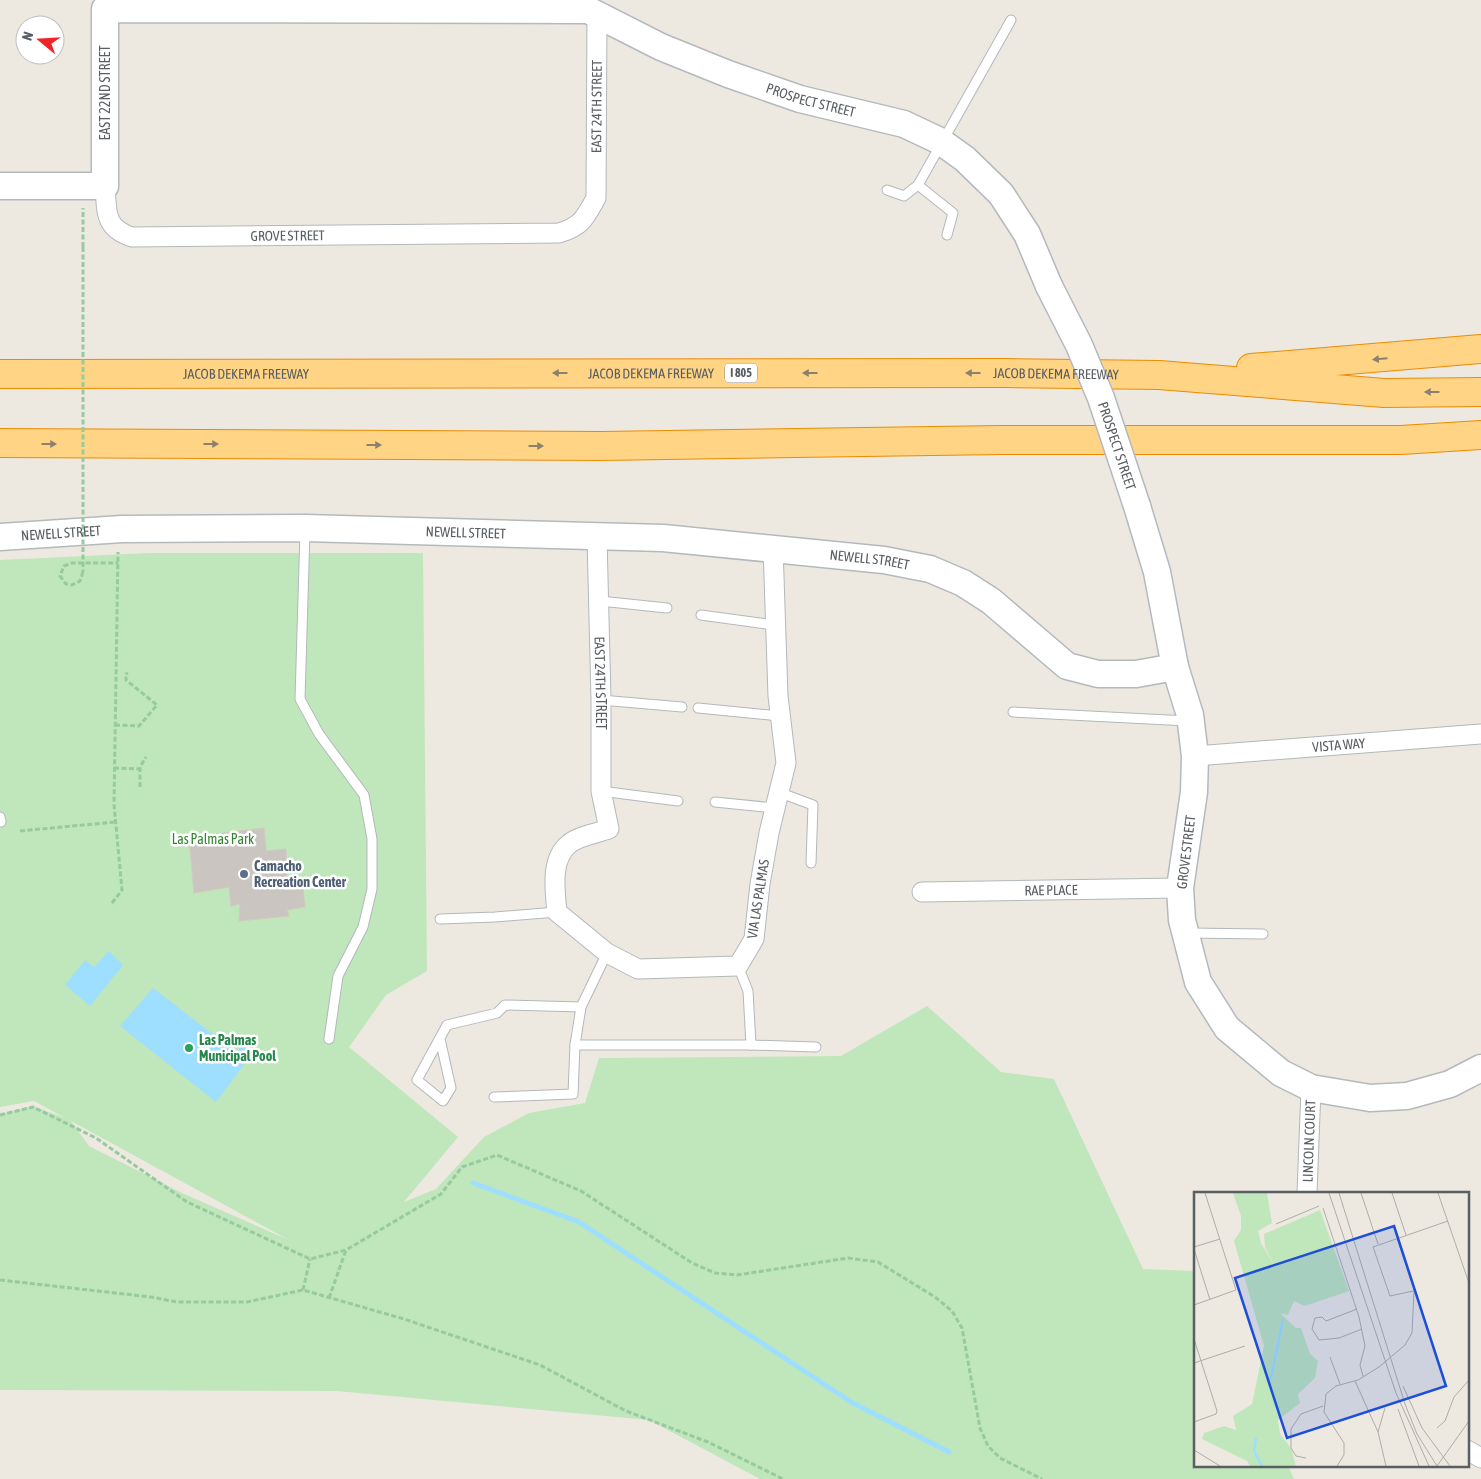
<svg xmlns="http://www.w3.org/2000/svg" width="1481" height="1479" font-family="'Asap Condensed',sans-serif">
  <style>
    .green { fill: #c0e6bb; fill-rule: evenodd }
    .water { fill: #9edfff }
    .lines { fill: none; stroke-linecap: round; stroke-linejoin: round }
    .stream { stroke: #9edfff; stroke-width: 5 }
    .building { fill: #cac5c0; stroke: #d2cabf }
    .lane-casing { stroke: #b3b8bc; stroke-width: 11 }
    .street-casing { stroke: #b3b8bc; stroke-width: 21 }
    .secondary-casing { stroke: #b4b9be; stroke-width: 29 }
    .highway-casing { stroke: #ed8b00; stroke-width: 30 }
    .path { stroke: #96ca9f; stroke-width: 3; stroke-dasharray: 5 2.5; stroke-linecap: butt }
    .lane { stroke: #fff; stroke-width: 9 }
    .street { stroke: #fff; stroke-width: 19 }
    .secondary { stroke: #fff; stroke-width: 26 }
    .highway { stroke: #ffd485; stroke-width: 28 }
    .secondary-bridge-casing { stroke: #b4b9be; stroke-width: 29; stroke-linecap: butt }
    .path-bridge { stroke: #96ca9f; stroke-width: 3; stroke-dasharray: 5 2.5; stroke-linecap: butt }
    .secondary-bridge { stroke: #fff; stroke-width: 26 }
    .oneway { fill: #8b816c }
    .service-dot { fill: #5c6f8a; stroke: #fff; stroke-width: 2 }
    .leisure-dot { fill: #2e9e5b; stroke: #fff; stroke-width: 2 }
    .labels { text-anchor: middle; dominant-baseline: central; stroke-width: 5; stroke-linejoin: round; paint-order: stroke }
    .shield { fill: #fff; stroke: #8b8e91; stroke-width: 1 }
    .shield-label { font-size: 12px; font-weight: bold; fill: #595e62 }
    .street-label { font-size: 14px; fill: #595e62; stroke: #fff }
    .park-label { font-size: 14px; fill: #348330; stroke: #fff }
    .service-label { font-size: 14px; font-weight: bold; fill: #4e5e75; stroke: #fff; text-anchor: start }
    .leisure-label { font-size: 14px; font-weight: bold; fill: #27864d; stroke: #fff; text-anchor: start }
    .inset-river { fill: none; stroke: #9edfff; stroke-width: 2.5 }
    .inset-road { fill: none; stroke: #aeadaa; stroke-width: 1 }
    .view { fill: #1d4ed8; fill-opacity: 0.15; stroke: #1d4ed8; stroke-width: 2.5 }
    .inset-edge { fill: none; stroke: #595e62; stroke-width: 2.5 }
  </style>
  <rect width="100%" height="100%" fill="#ede9e0"/>
  <path class="green" d="M149,553H423L427,971L386,995L349,1047L458,1137L404,1202L436,1189L484,1137L529,1113L585,1103L599,1058L841,1056L927,1006L1001,1072L1054,1079L1143,1269L1195,1271V1465H1288L1294,1479H760L649,1420L337,1391L0,1390V1114L33,1106L65,1118L34,1101L0,1107V560ZM71,1121L289,1240L182,1193L89,1146Z"/>
  <g class="water">
    <polygon points="109,951 123,965 90,1006 65,985 85,960 94,967"/>
    <polygon points="153,988 236,1052 245,1044 254,1051 216,1102 120,1026"/>
  </g>
  <g class="lines">
    <polyline class="stream" points="473,1183 579,1222 851,1402 949,1452"/>
  </g>
  <polygon class="building" points="264,828 266,851 286,849 287,890 303,889 305,907 287,910 289,916 239,921 240,904 231,906 229,887 194,893 189,837"/>
  <g class="lines">
    <g class="lane-casing">
      <g id="lane">
        <polyline points="887,190 904,196 918,185"/>
        <polyline points="947,235 953,213 918,185 1011,20"/>
        <polyline points="305,531 300,699 319,734 364,795 372,839 372,889 363,927 338,976 329,1039"/>
        <polyline points="600,601 667,608"/>
        <polyline points="701,615 774,625"/>
        <polyline points="601,700 682,707"/>
        <polyline points="698,708 780,716"/>
        <polyline points="1013,712 1188,721"/>
        <polyline points="601,791 678,801"/>
        <polyline points="778,792 813,805 811,863"/>
        <polyline points="715,802 775,808"/>
        <polyline points="0,817 1,822"/>
        <polyline points="440,919 495,917 557,912"/>
        <polyline points="1188,933 1263,934"/>
        <polyline points="440,1039 451,1088 443,1101 417,1080 447,1025 497,1013 505,1005 581,1007"/>
        <polyline points="575,1045 581,1007 607,953"/>
        <polyline points="751,1045 816,1047"/>
        <polyline points="494,1097 573,1094 575,1045 751,1045 748,991 738,966"/>
      </g>
    </g>
    <g class="street-casing">
      <g id="street">
        <path id="s1" d="M105,186C107,212 104,228 132,237L559,233C582,226 585,218 596,198L597,15"/>
        <path id="s2" d="M597,537L601,700V791L609,829C598,833 578,836 569,844C550,859 555,891 557,912L607,953L638,969L738,966L754,939L760,884L769,833L786,763L778,696L773,547"/>
        <path id="s3" d="M1195,756L1481,734"/>
        <path id="s4" d="M922,892L1180,888"/>
        <path id="s5" d="M1307,1193L1311,1088"/>
        <polyline points="1467,1450 1481,1458"/>
      </g>
    </g>
    <g class="secondary-casing">
      <g id="secondary">
        <path id="s6" d="M0,186H105V9L588,10L661,47L728,74L800,99L904,124L940,141L965,159L1001,194L1027,234L1049,286"/>
        <polyline points="1137,506 1157,572 1175,667 1190,715 1195,756 1194,792 1180,888 1182,920 1198,982 1227,1028 1281,1073 1311,1088 1370,1098 1407,1096 1450,1084 1481,1068"/>
        <path id="s7" d="M0,537L122,529L305,528L663,538L884,560L930,569L963,583L991,601L1067,666L1098,674H1136L1175,667"/>
      </g>
    </g>
    <g class="highway-casing">
      <g id="highway">
        <polyline points="1251,368 1481,349"/>
        <path id="s8" d="M0,374L1005,373L1159,375L1384,393L1481,392"/>
        <polyline points="0,443 601,446 1001,440 1401,440 1481,435"/>
      </g>
    </g>
    <g class="path">
      <polyline points="83,247 83,208"/>
      <polyline points="83,572 80,581 72,585 66,584 60,576 64,566 72,563 118,563"/>
      <polyline points="115,725 139,726 157,705 126,680 126,674 128,673"/>
      <polyline points="114,768 140,769"/>
      <polyline points="140,787 140,767 146,757"/>
      <polyline points="20,831 115,822"/>
      <polyline points="112,903 122,890 114,804 118,552"/>
      <polyline points="0,1115 33,1107 96,1138 187,1202 310,1259 346,1250 441,1194 462,1167 497,1155 581,1191 692,1263 715,1273 737,1275 848,1258 878,1262 935,1297 952,1311 962,1328 980,1428 988,1446 1000,1458 1042,1479"/>
      <polyline points="0,1280 151,1297 177,1302 247,1302 303,1290 404,1319 540,1365 626,1411 708,1442 783,1479"/>
      <polyline points="303,1290 310,1259"/>
      <polyline points="329,1298 346,1250"/>
    </g>
    <use href="#lane" class="lane"/>
    <use href="#street" class="street"/>
    <use href="#secondary" class="secondary"/>
    <use href="#highway" class="highway"/>
    <g class="secondary-bridge-casing">
      <g id="secondary-bridge">
        <path id="s9" d="M1049,286L1079,345L1101,398L1137,506"/>
      </g>
    </g>
    <polyline class="path-bridge" points="83,247 83,572"/>
    <use href="#secondary-bridge" class="secondary-bridge"/>
  </g>
  <defs><path id="oneway-solid" d="M-6-.8H1V-3.2L6.5 0L1 3.2V.8H-6Z" transform="scale(1.25)"/></defs>
  <g class="oneway">
    <use href="#oneway-solid" transform="translate(1380 359) rotate(175)"/>
    <use href="#oneway-solid" transform="translate(560 373) rotate(180)"/>
    <use href="#oneway-solid" transform="translate(810 373) rotate(-180)"/>
    <use href="#oneway-solid" transform="translate(973 373) rotate(-180)"/>
    <use href="#oneway-solid" transform="translate(1432 392) rotate(180)"/>
    <use href="#oneway-solid" transform="translate(49 444)"/>
    <use href="#oneway-solid" transform="translate(211 444)"/>
    <use href="#oneway-solid" transform="translate(374 445)"/>
    <use href="#oneway-solid" transform="translate(536 446)"/>
  </g>
  <circle class="service-dot" cx="244" cy="874" r="5"/>
  <circle class="leisure-dot" cx="189" cy="1048" r="5"/>
  <g class="labels">
    <rect class="shield" x="725" y="363.5" width="32" height="19" rx="4"/>
    <g class="shield-label">
      <text x="741" y="373">I 805</text>
    </g>
    <g class="street-label">
      <text transform="translate(105 93) rotate(-90)">EAST 22ND STREET</text>
      <text stroke="none"><textPath href="#s6" startOffset="1006">PROSPECT STREET</textPath></text>
      <text stroke="none"><textPath href="#s1" startOffset="635">EAST 24TH STREET</textPath></text>
      <text stroke="none"><textPath href="#s1" startOffset="219">GROVE STREET</textPath></text>
      <text stroke="none"><textPath href="#s8" startOffset="246">JACOB DEKEMA FREEWAY</textPath></text>
      <text stroke="none"><textPath href="#s8" startOffset="651">JACOB DEKEMA FREEWAY</textPath></text>
      <text stroke="none"><textPath href="#s8" startOffset="1056">JACOB DEKEMA FREEWAY</textPath></text>
      <text stroke="none"><textPath href="#s9" startOffset="174">PROSPECT STREET</textPath></text>
      <text stroke="none"><textPath href="#s7" startOffset="61">NEWELL STREET</textPath></text>
      <text stroke="none"><textPath href="#s7" startOffset="466">NEWELL STREET</textPath></text>
      <text stroke="none"><textPath href="#s7" startOffset="871">NEWELL STREET</textPath></text>
      <text stroke="none"><textPath href="#s2" startOffset="146">EAST 24TH STREET</textPath></text>
      <text stroke="none"><textPath href="#s3" startOffset="144">VISTA WAY</textPath></text>
      <text transform="translate(1186 852) rotate(-83)">GROVE STREET</text>
      <text stroke="none"><textPath href="#s4" startOffset="129">RAE PLACE</textPath></text>
      <text transform="translate(758 899) rotate(-81)">VIA LAS PALMAS</text>
      <text stroke="none"><textPath href="#s5" startOffset="52">LINCOLN COURT</textPath></text>
    </g>
    <g class="park-label">
      <text x="213" y="839">Las Palmas Park</text>
    </g>
    <g class="service-label">
      <text x="254" y="866">Camacho<tspan x="254" dy="16">Recreation Center</tspan></text>
    </g>
    <g class="leisure-label">
      <text x="199" y="1040">Las Palmas<tspan x="199" dy="16">Municipal Pool</tspan></text>
    </g>
  </g>
  <g transform="translate(1194 1192)">
    <rect width="275" height="275" fill="#ede9e0"/>
    <path d="M39,1H73L78,31L64,39L67,51L80,73L71,55L70,42L126,18L155,99L111,114L100,109L94,123L86,121L102,136H107L116,162L124,169L121,186L104,202L106,211L84,228L86,242L97,256L102,274H56L53,269L8,247L10,241L30,234L42,238L39,224L58,212L70,154L40,49L47,38V24Z" fill="#c0e6bb"/>
    <path class="inset-river" d="M77,187L89,127M62,246L60,259L68,274"/>
    <path class="inset-road" d="M135,1L202,201L235,274M145,1L211,212L223,242L243,274M167,1L184,52M198,1L212,43M244,1L275,91M129,16L165,125L171,154L166,173L169,184M82,32L125,14M0,55L26,47M0,57L16,108M219,99L196,104L179,55L254,29M0,113L42,98L11,1M163,117L132,129L128,125L121,126L118,137L125,148L145,146L168,137M0,147L23,219L22,222L0,230M136,165L146,192M0,171L51,154M161,189L184,240M209,194L228,236L256,274M191,216L184,240L192,274M204,217L225,274M243,236L251,229L260,205L275,188M0,258L26,274M112,266L102,264L97,256V237L107,222L129,214M143,274L150,263V251L130,220L132,202L142,194L164,188L185,175L211,153L218,141L220,98L203,46M243,274L275,229"/>
    <path class="view" d="M200,34L252,194L93,246L41,86Z"/>
    <rect width="275" height="275" class="inset-edge"/>
  </g>
  <g transform="translate(40 40) rotate(288)"><circle r="24" fill="#ffffff" stroke="#bdbfc0"/>
  <path d="M0-4L9 19L0 12L-9 19Z" fill="#f02328"/>
  <text y="-8" font-size="14" font-weight="bold" text-anchor="middle" fill="#595e62">N</text>
  </g>
</svg>
